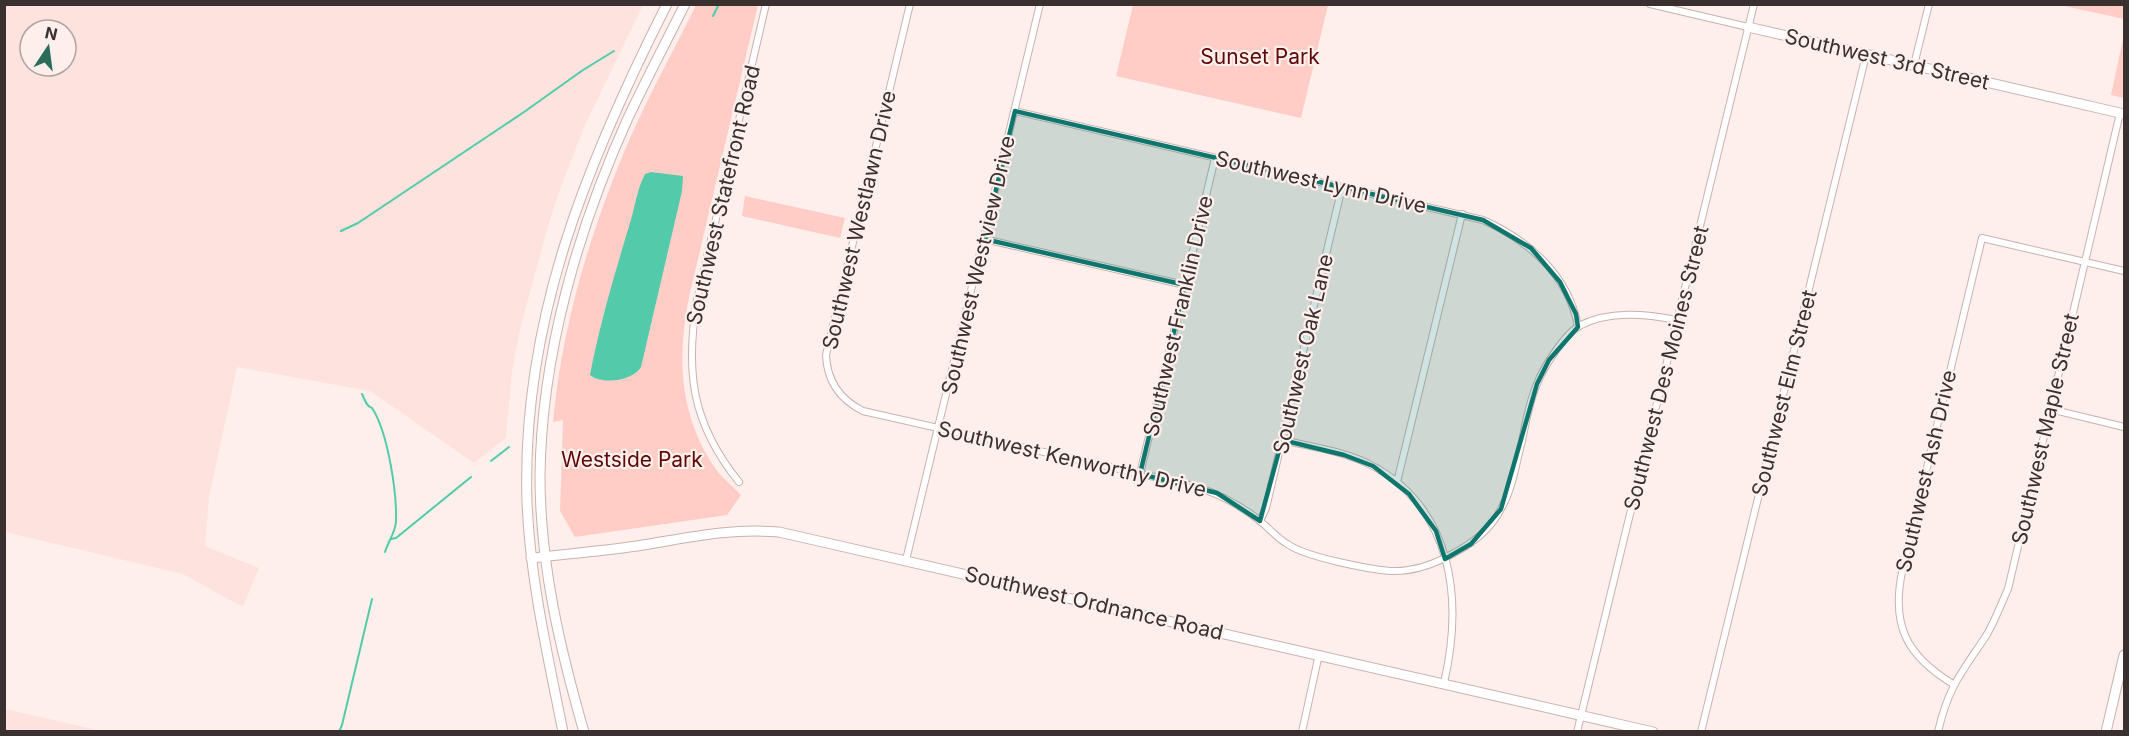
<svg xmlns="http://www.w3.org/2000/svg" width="2129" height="736" font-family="Inter,sans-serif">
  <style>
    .built { fill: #fde2de; fill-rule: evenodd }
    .green { fill: #ffcdc6 }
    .water { fill: #53caaa }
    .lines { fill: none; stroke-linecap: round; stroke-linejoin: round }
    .stream { stroke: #53caaa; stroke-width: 2 }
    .street-casing { stroke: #cab2ae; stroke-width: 8 }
    .secondary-casing { stroke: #cab2ae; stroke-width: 11 }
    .street { stroke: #fff; stroke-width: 6 }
    .secondary { stroke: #fff; stroke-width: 9 }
    .marked { fill: #0f766e; fill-opacity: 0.2; stroke: #0f766e; stroke-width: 4.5; stroke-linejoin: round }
    .labels { text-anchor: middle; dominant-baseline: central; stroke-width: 4.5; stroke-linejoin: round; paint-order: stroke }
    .park-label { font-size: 21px; fill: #5e0808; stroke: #feefec }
    .street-label { font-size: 21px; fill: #3a302f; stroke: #feefec }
  </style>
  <rect width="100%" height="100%" fill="#feefec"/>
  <g class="built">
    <path d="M5,4L643,5L585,125L560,189L548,226L520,329L512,372L506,438L474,463L370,391L237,367L209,497L205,546L259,568L243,607L183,574L5,532ZM30,30H66V66H30Z"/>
    <polygon points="5,709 75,725 102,731 5,731"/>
  </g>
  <g class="green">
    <path d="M696,5H758L689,297C677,358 679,415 715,468C722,478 733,486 741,495L727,515L575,537L560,511L563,420L553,422C562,323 592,226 631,136C651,91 675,48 696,5Z"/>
    <polygon points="1133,5 1328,5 1301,118 1116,76"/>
    <polygon points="2060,5 2124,5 2124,19"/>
    <polygon points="2124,34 2124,98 2111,95"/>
    <polygon points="745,196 845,218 840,238 742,216"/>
  </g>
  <path class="water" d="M651,172L683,176L682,191L641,367C633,381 602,385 590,375C600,323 615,273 630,223C635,207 637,189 645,174Z"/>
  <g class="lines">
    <g class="stream">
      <polyline points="713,16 719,4"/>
      <polyline points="341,231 358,223 524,112 583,70 614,51"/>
      <path d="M362,394C365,400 366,406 372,408C388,432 397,493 396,522C395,533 388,542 385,552"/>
      <polyline points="491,461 509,447"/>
      <polyline points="391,539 396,538 471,477"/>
      <polyline points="339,732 342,725 372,599"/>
    </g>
    <g class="street-casing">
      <g id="street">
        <path d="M910,4L826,355C827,381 839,399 863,411L1194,486C1219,494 1240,504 1261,522C1271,530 1278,539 1289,545C1307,557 1367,569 1390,571C1413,572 1435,564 1454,553C1475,542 1492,528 1502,507C1513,487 1516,463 1522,441C1526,422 1529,402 1537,384C1543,368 1564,335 1579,326C1609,310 1646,314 1677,320"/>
        <polyline points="1650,4 1748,27"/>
        <polyline points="1914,65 1929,4"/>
        <path d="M1015,111L1483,220C1528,240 1569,275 1578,327"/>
        <polyline points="984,239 1185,285"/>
        <polyline points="2050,409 2124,427"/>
        <path d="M1282,440C1312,447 1344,451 1371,465C1454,509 1463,601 1444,683"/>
        <polyline points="1140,474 1215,158"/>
        <path d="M739,482C692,424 685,372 697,300L766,4"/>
        <polyline points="1397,482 1462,214"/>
        <polyline points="1260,521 1266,508 1342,187"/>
        <polyline points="906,560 1040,4"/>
        <path d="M1953,684C1907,656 1891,626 1902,572L1982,238L2124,271"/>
        <polyline points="1302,732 1319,654"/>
        <polyline points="1577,732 1754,4"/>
        <polyline points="1701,732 1866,55"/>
        <path d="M1938,732C1948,687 1962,672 1986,636C1995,621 2001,604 2008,589L2120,113"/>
      </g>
    </g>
    <g class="secondary-casing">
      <g id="secondary">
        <polyline points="1748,27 2124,114"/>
        <path d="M531,558C566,554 602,551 637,546C688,538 726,528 779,532L1653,732"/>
        <path d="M563,732C548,656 530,580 527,502C521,322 587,162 667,4"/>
        <path d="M584,732C560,649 540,564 540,477C541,356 578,228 628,118C646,80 666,42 685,4"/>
        <polyline points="2106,732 2124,655"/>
      </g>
    </g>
    <use href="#street" class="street"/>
    <use href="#secondary" class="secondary"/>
  </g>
  <path class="marked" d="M1015,111L1483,220L1531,248L1560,282L1576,314L1578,327L1549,360L1537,384L1501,509L1471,544L1445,559L1436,531L1409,494L1373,466L1344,455L1282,440L1260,521L1217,493L1140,474L1185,285L984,239Z"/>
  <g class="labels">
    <g class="park-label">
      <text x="1260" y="56">Sunset Park</text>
      <text x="632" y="459">Westside Park</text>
    </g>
    <g class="street-label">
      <text transform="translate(1887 59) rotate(13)">Southwest 3rd Street</text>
      <text transform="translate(1321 182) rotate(13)">Southwest Lynn Drive</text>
      <text transform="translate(723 195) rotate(-77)">Southwest Statefront Road</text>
      <text transform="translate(859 220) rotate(-77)">Southwest Westlawn Drive</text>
      <text transform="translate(978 265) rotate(-77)">Southwest Westview Drive</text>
      <text transform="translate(1178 316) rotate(-77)">Southwest Franklin Drive</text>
      <text transform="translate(1303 354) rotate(-77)">Southwest Oak Lane</text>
      <text transform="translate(1666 368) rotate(-76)">Southwest Des Moines Street</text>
      <text transform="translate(1784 393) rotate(-76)">Southwest Elm Street</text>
      <text transform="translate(2045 429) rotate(-77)">Southwest Maple Street</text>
      <text transform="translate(1072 459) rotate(13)">Southwest Kenworthy Drive</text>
      <text transform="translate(1926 471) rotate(-77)">Southwest Ash Drive</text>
      <text transform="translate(1094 603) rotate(13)">Southwest Ordnance Road</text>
    </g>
  </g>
  <rect width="2129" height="736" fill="none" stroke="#3a302f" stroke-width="12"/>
  <g transform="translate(48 48) rotate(13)"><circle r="28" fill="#feefec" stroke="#b0a3a0" stroke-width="1.5"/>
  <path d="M0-4.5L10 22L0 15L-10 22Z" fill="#2c6c5a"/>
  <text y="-9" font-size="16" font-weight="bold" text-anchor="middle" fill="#3a302f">N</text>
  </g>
</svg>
